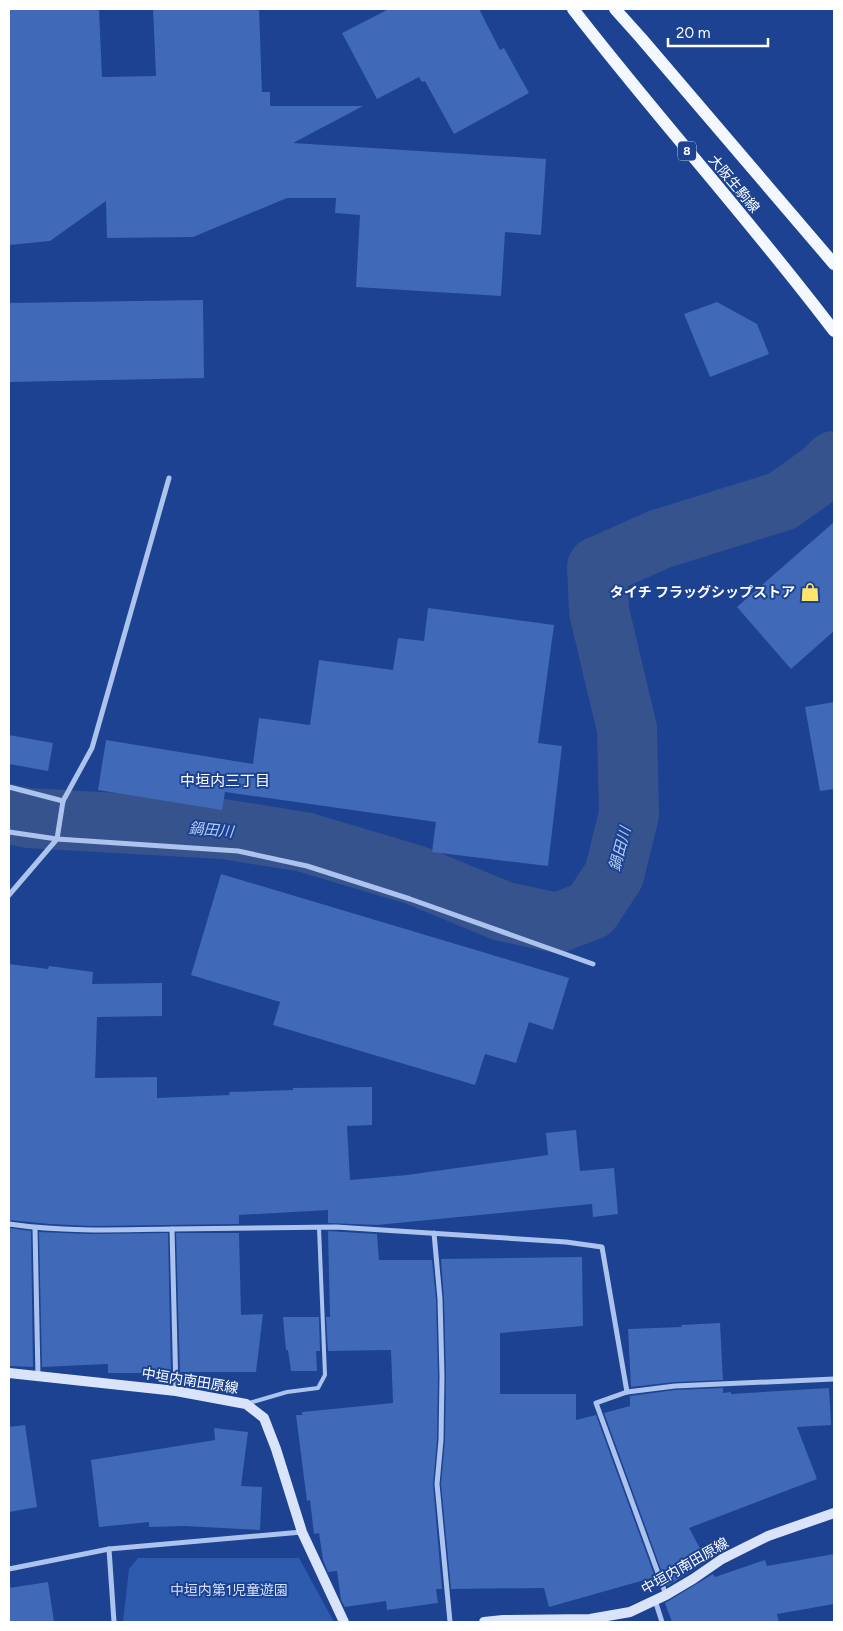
<svg xmlns="http://www.w3.org/2000/svg" width="843" height="1631" font-family="Figtree,'Noto Sans JP',sans-serif">
  <style>
    .green { fill: #2f5baf }
    .lines { fill: none; stroke-linecap: round; stroke-linejoin: round }
    .river { stroke: #37538d; stroke-width: 60 }
    .building { fill: #4069b7 }
    .service { stroke: #acc3ee; stroke-width: 4 }
    .minor { stroke: #acc3ee; stroke-width: 5 }
    .secondary { stroke: #d9e4fa; stroke-width: 10 }
    .primary { stroke: #f3f7ff; stroke-width: 12 }
    .labels { text-anchor: middle; dominant-baseline: central; stroke-width: 4; stroke-linejoin: round; paint-order: stroke }
    .shield { fill: #1c4291; stroke: #bbc6de; stroke-width: 1 }
    .shield-label { font-size: 12px; font-weight: bold; fill: #fff }
    .street-label { font-size: 14px; fill: #fff; stroke: #1c4291 }
    .poi-label { font-size: 14px; font-weight: bold; fill: #fff; stroke: #1c4291; text-anchor: end }
    .park-label { font-size: 14px; fill: #d2e0fa; stroke: #1c4291 }
    .neighbourhood-label { font-size: 15px; fill: #fff; stroke: #1c4291 }
    .water-label { font-size: 15px; font-style: italic; fill: #b8cdf5; stroke: #1c4291 }
  </style>
  <rect width="100%" height="100%" fill="#1c4291"/>
  <polygon class="green" points="138,1558 299,1558 334,1622 123,1622 129,1569"/>
  <g class="lines">
    <polyline class="river" points="9,814 28,818 223,829 304,842 415,875 502,911 557,923 591,910 614,875 629,814 627,729 599,611 597,567 660,539 782,501 823,472 834,461"/>
  </g>
  <g class="building">
    <polygon points="9,9 99,9 102,77 156,76 153,9 259,9 262,92 270,92 270,106 363,106 293,143 546,159 541,235 505,232 501,296 356,287 360,215 335,213 336,198 287,198 193,237 107,238 106,201 50,241 9,245"/>
    <polygon points="389,9 479,9 500,50 504,48 529,93 454,134 425,81 422,82 419,77 377,99 342,33"/>
    <polygon points="203,300 204,378 9,382 9,303"/>
    <polygon points="717,302 757,324 769,354 710,377 684,314"/>
    <polygon points="834,522 834,631 791,669 737,607"/>
    <polygon points="428,608 554,625 538,743 562,746 548,866 432,852 436,822 225,792 222,810 98,790 106,740 253,764 259,718 310,725 319,660 393,670 398,638 424,641"/>
    <polygon points="834,702 834,789 820,791 805,707"/>
    <polygon points="9,735 53,743 48,771 9,764"/>
    <polygon points="221,874 569,978 553,1030 529,1022 516,1063 485,1054 475,1085 273,1025 280,1002 191,975"/>
    <polygon points="9,964 48,969 49,966 93,972 92,984 162,983 162,1016 97,1017 95,1078 157,1077 157,1098 230,1095 229,1092 293,1090 293,1088 372,1087 372,1125 347,1126 350,1180 407,1175 548,1155 546,1133 576,1130 580,1171 614,1168 618,1214 593,1217 592,1204 377,1225 328,1223 328,1210 239,1215 239,1224 91,1226 50,1224 9,1220"/>
    <polygon points="9,1228 31,1231 33,1367 9,1366"/>
    <polygon points="328,1231 377,1234 379,1260 432,1260 436,1299 438,1376 437,1440 433,1484 442,1589 436,1589 438,1603 387,1610 386,1601 345,1607 341,1600 337,1571 328,1572 323,1560 319,1533 314,1534 310,1500 307,1501 296,1415 302,1415 302,1412 393,1403 391,1350 328,1351 326,1317 330,1317"/>
    <polygon points="39,1232 90,1234 168,1233 171,1373 108,1373 108,1364 42,1367"/>
    <polygon points="176,1233 239,1233 241,1315 263,1314 256,1372 180,1372"/>
    <polygon points="582,1257 583,1326 500,1333 500,1394 576,1394 576,1420 596,1415 655,1577 549,1607 544,1588 451,1589 441,1484 445,1440 446,1376 444,1299 441,1259"/>
    <polygon points="283,1317 319,1317 320,1351 316,1351 317,1371 291,1371 288,1350 286,1350"/>
    <polygon points="720,1323 723,1380 675,1382 631,1387 628,1329 682,1327 681,1325"/>
    <polygon points="723,1388 723,1393 731,1392 731,1394 829,1388 831,1425 797,1427 817,1479 689,1528 707,1561 667,1586 604,1413 630,1406 630,1396 675,1390"/>
    <polygon points="25,1425 37,1507 9,1512 9,1427"/>
    <polygon points="214,1428 248,1432 241,1486 262,1487 260,1530 184,1526 149,1527 149,1522 99,1527 91,1460 215,1440"/>
    <polygon points="834,1554 834,1604 777,1614 779,1622 672,1622 665,1603 713,1574 715,1577 765,1560 767,1566"/>
    <polygon points="48,1582 54,1622 9,1622 9,1588"/>
  </g>
  <g class="lines">
    <polyline class="service" points="249,1403 287,1392 318,1388 325,1375 319,1228"/>
    <g class="minor">
      <polyline points="9,787 63,801"/>
      <polyline points="9,832 57,839 238,851 307,866 410,899 593,964"/>
      <polyline points="9,895 57,839 63,801 92,748 169,478"/>
      <path d="M9,1224C63,1232 118,1230 172,1229L176,1391"/>
      <polyline points="35,1228 38,1376"/>
      <polyline points="172,1229 336,1227 566,1242 602,1247 627,1392"/>
      <polyline points="434,1233 440,1299 442,1376 441,1440 437,1484 450,1622"/>
      <polyline points="109,1549 114,1622"/>
      <polyline points="9,1569 109,1549 302,1532"/>
      <polyline points="666,1595 596,1403 627,1392 675,1386 834,1379"/>
      <polyline points="655,1600 662,1622"/>
    </g>
    <g class="secondary">
      <polyline points="9,1373 176,1391 246,1404 264,1418 276,1449 302,1532 344,1622"/>
      <polyline points="484,1622 503,1620 590,1619 630,1612 666,1595 693,1579 722,1559 768,1536 834,1513"/>
    </g>
    <g class="primary">
      <path d="M573,9C658,119 751,221 834,331"/>
      <polyline points="615,9 641,38 834,264"/>
    </g>
  </g>
  <defs>
    <g id="shop-bare" transform="scale(1.5)"><path d="M-5-2.5h2.3a2.7 3.5 0 0 1 5.4 0H5L5.5 6h-11ZM-1.5-2.5h3a1.5 2.3 0 0 0-3 0Z" fill="#fee46a" stroke="#1c4291" stroke-width="2.5" paint-order="stroke"/></g>
  </defs>
  <g fill-rule="evenodd">
    <use href="#shop-bare" x="810" y="592"/>
  </g>
  <g class="labels">
    <rect class="shield" x="678" y="141.5" width="18" height="19" rx="4"/>
    <g class="shield-label">
      <text x="687" y="151">8</text>
    </g>
    <g class="street-label">
      <text transform="translate(734 184) rotate(50)">大阪生駒線</text>
      <text transform="translate(190 1381) rotate(9)">中垣内南田原線</text>
      <text transform="translate(685 1566) rotate(-30)">中垣内南田原線</text>
    </g>
    <g class="poi-label">
      <text x="795" y="592">タイチ フラッグシップストア</text>
    </g>
    <g class="park-label">
      <text x="229" y="1590">中垣内第1児童遊園</text>
    </g>
    <g class="neighbourhood-label">
      <text x="225" y="781">中垣内三丁目</text>
    </g>
    <g class="water-label">
      <text transform="translate(211 830) rotate(5)">鍋田川</text>
      <text transform="translate(620 849) rotate(-75)">鍋田川</text>
    </g>
  </g>
  <rect width="843" height="1631" fill="none" stroke="#ffffff" stroke-width="20"/>
  <path d="M668 38v8h100v-8" fill="none" stroke="#ffffff" stroke-width="2.5"/>
  <text x="676" y="38" font-size="15" fill="#ffffff" stroke="#1c4291" stroke-width="4" paint-order="stroke">20 m</text>
</svg>
